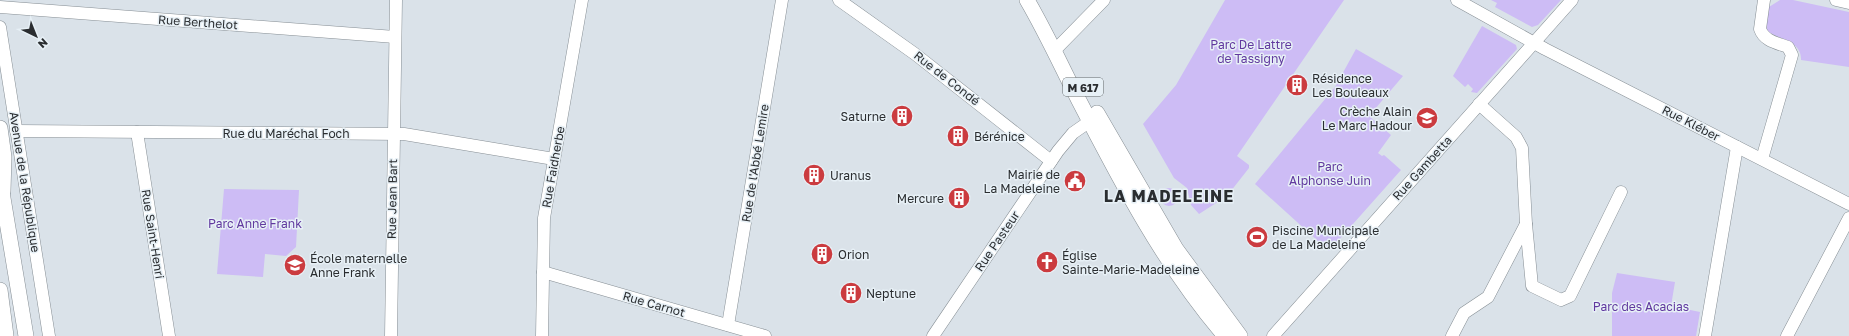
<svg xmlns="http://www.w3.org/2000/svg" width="1849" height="336" font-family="'Golos Text',sans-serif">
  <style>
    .green { fill: #cdbcf5 }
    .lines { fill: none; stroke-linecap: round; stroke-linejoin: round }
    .minor-casing { stroke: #868e94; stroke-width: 13 }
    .major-casing { stroke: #868e94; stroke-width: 16 }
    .minor { stroke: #fff; stroke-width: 12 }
    .major { stroke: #fff; stroke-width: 15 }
    .labels { text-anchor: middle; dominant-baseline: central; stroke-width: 3; stroke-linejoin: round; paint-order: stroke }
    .shield { fill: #e7f0f6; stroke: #63686b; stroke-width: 1 }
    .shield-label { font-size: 11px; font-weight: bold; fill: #2a2d30 }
    .street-label { font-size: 12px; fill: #2a2d30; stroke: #e7f0f6 }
    .park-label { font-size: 12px; fill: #61399f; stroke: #e7f0f6 }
    .poi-label { font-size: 12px; fill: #2a2d30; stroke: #e7f0f6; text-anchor: start }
    .district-label { font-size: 16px; font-weight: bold; letter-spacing: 1px; fill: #2a2d30; stroke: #e7f0f6 }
  </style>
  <rect width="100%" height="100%" fill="#dae2e9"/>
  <g class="green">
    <polygon points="1225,0 1344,0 1237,156 1249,165 1249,168 1227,196 1199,214 1191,205 1187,188 1174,178 1143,124 1176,85"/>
    <polygon points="1491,0 1561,0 1538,25 1532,27 1495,7 1497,3"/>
    <path d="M1780,0H1793L1849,12V67L1801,60C1802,40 1778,40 1766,30L1769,7Z"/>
    <polygon points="1482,26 1516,45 1517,49 1477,93 1471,92 1473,89 1468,84 1465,87 1453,76"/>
    <polygon points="1356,49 1403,76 1369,116 1391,135 1378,153 1382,156 1384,155 1401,170 1329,251 1255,184 1335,87"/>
    <circle cx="1169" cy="197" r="9"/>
    <polygon points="224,189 299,190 296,247 286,256 265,254 263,277 217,274"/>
    <polygon points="1617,273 1675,282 1671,306 1700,312 1696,336 1612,336 1612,293"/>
  </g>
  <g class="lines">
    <g class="minor-casing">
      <g id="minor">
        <polyline points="839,0 915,54 1051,161"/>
        <polyline points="1457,0 1545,49 1849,204"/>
        <polyline points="1836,0 1849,3"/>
        <polyline points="0,7 395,37"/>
        <polyline points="0,27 49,336"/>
        <polyline points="1058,47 1104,0"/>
        <polyline points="1479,104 1516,137 1522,148 1526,224 1532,286 1561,300 1570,296 1621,192"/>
        <polyline points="16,131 404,134 554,159"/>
        <polyline points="137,132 169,336"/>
        <path d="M1762,159L1792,55L1788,47C1777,43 1764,41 1760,29L1764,0"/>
        <polyline points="543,272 765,336"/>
        <polyline points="728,325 782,0"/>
        <polyline points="391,336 396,0"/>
        <polyline points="542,336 544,218 582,0"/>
        <polyline points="933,336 1058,151 1073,133 1096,117"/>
        <polyline points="1273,336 1572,0"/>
        <polyline points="1452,336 1464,313 1488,297 1526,224"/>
        <polyline points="1705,336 1737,147"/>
        <polyline points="1787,336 1849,218"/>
      </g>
    </g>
    <g class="major-casing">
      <g id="major">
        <path d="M1027,0C1044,29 1058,59 1073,89C1117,174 1162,263 1225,336"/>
        <polyline points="1097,113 1176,249 1240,336"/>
        <polyline points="0,128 4,157 3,191"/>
        <polyline points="0,180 26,336"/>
        <polyline points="0,290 6,336"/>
      </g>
    </g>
    <use href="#minor" class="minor"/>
    <use href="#major" class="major"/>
  </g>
  <defs>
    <g id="building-disc" transform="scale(1.15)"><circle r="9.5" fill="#cb3b3f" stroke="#e7f0f6"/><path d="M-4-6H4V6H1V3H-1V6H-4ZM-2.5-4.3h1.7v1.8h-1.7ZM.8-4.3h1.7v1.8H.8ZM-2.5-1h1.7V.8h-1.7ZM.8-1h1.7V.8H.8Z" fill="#fff"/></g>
    <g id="school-disc" transform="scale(1.15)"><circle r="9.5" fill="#cb3b3f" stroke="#e7f0f6"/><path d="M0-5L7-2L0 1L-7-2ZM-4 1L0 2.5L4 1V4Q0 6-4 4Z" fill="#fff"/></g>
    <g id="civic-disc" transform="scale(1.15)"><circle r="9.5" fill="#cb3b3f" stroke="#e7f0f6"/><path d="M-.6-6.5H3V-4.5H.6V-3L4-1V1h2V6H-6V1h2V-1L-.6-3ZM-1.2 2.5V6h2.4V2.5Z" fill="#fff"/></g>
    <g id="stadium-disc" transform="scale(1.15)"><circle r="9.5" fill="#cb3b3f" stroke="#e7f0f6"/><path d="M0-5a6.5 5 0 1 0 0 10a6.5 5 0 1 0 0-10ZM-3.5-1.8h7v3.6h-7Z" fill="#fff"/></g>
    <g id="church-disc" transform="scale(1.15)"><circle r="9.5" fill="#cb3b3f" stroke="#e7f0f6"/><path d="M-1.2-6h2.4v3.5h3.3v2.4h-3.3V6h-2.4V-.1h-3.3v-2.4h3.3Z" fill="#fff"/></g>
  </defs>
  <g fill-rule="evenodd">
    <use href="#building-disc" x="1297" y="85"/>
    <use href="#building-disc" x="902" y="116"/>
    <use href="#school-disc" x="1427" y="118"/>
    <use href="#building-disc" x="958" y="136"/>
    <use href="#building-disc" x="814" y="175"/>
    <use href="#civic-disc" x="1075" y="181"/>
    <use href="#building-disc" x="959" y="198"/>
    <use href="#stadium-disc" x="1257" y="237"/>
    <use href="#building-disc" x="822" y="254"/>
    <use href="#church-disc" x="1047" y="262"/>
    <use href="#school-disc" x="295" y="265"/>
    <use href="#building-disc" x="851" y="293"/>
  </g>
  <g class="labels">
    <rect class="shield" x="1063" y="78" width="40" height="18" rx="3"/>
    <g class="shield-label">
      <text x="1083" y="87">M 617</text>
    </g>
    <g class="street-label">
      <text transform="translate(198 22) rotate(4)">Rue Berthelot</text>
      <text transform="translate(947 78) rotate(38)">Rue de Condé</text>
      <text transform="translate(1691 123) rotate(27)">Rue Kléber</text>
      <text x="286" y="133">Rue du Maréchal Foch</text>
      <text transform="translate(755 163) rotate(-81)">Rue de l'Abbé Lemire</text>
      <text transform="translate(553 167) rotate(-80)">Rue Faidherbe</text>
      <text transform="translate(1422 168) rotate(-48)">Rue Gambetta</text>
      <text transform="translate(25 182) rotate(81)">Avenue de la République</text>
      <text transform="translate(392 199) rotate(-89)">Rue Jean Bart</text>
      <text transform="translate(153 234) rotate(81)">Rue Saint-Henri</text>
      <text transform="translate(997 241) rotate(-56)">Rue Pasteur</text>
      <text transform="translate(654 304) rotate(16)">Rue Carnot</text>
    </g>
    <g class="park-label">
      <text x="1251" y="44">Parc De Lattre<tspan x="1251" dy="14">de Tassigny</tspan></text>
      <text x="1330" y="166">Parc<tspan x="1330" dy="14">Alphonse Juin</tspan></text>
      <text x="255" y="223">Parc Anne Frank</text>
      <text x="1641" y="306">Parc des Acacias</text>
    </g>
    <g class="poi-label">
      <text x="1312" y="78">Résidence<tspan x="1312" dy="14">Les Bouleaux</tspan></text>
      <text x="1412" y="111" text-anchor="end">Crèche Alain<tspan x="1412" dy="14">Le Marc Hadour</tspan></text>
      <text x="886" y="116" text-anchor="end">Saturne</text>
      <text x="974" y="136">Bérénice</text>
      <text x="1060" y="174" text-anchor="end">Mairie de<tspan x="1060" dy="14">La Madeleine</tspan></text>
      <text x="830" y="175">Uranus</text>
      <text x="944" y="198" text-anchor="end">Mercure</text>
      <text x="1272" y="230">Piscine Municipale<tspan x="1272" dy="14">de La Madeleine</tspan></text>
      <text x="838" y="254">Orion</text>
      <text x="1062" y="255">Église<tspan x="1062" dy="14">Sainte-Marie-Madeleine</tspan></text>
      <text x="310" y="258">École maternelle<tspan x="310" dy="14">Anne Frank</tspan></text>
      <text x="866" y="293">Neptune</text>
    </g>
    <g class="district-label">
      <text x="1169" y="196">LA MADELEINE</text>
    </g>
  </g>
  <g transform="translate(36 36) rotate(137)" stroke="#e7f0f6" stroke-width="3" paint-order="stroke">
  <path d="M0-3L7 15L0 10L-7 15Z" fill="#2a2d30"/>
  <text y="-6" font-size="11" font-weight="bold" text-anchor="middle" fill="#2a2d30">N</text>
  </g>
</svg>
